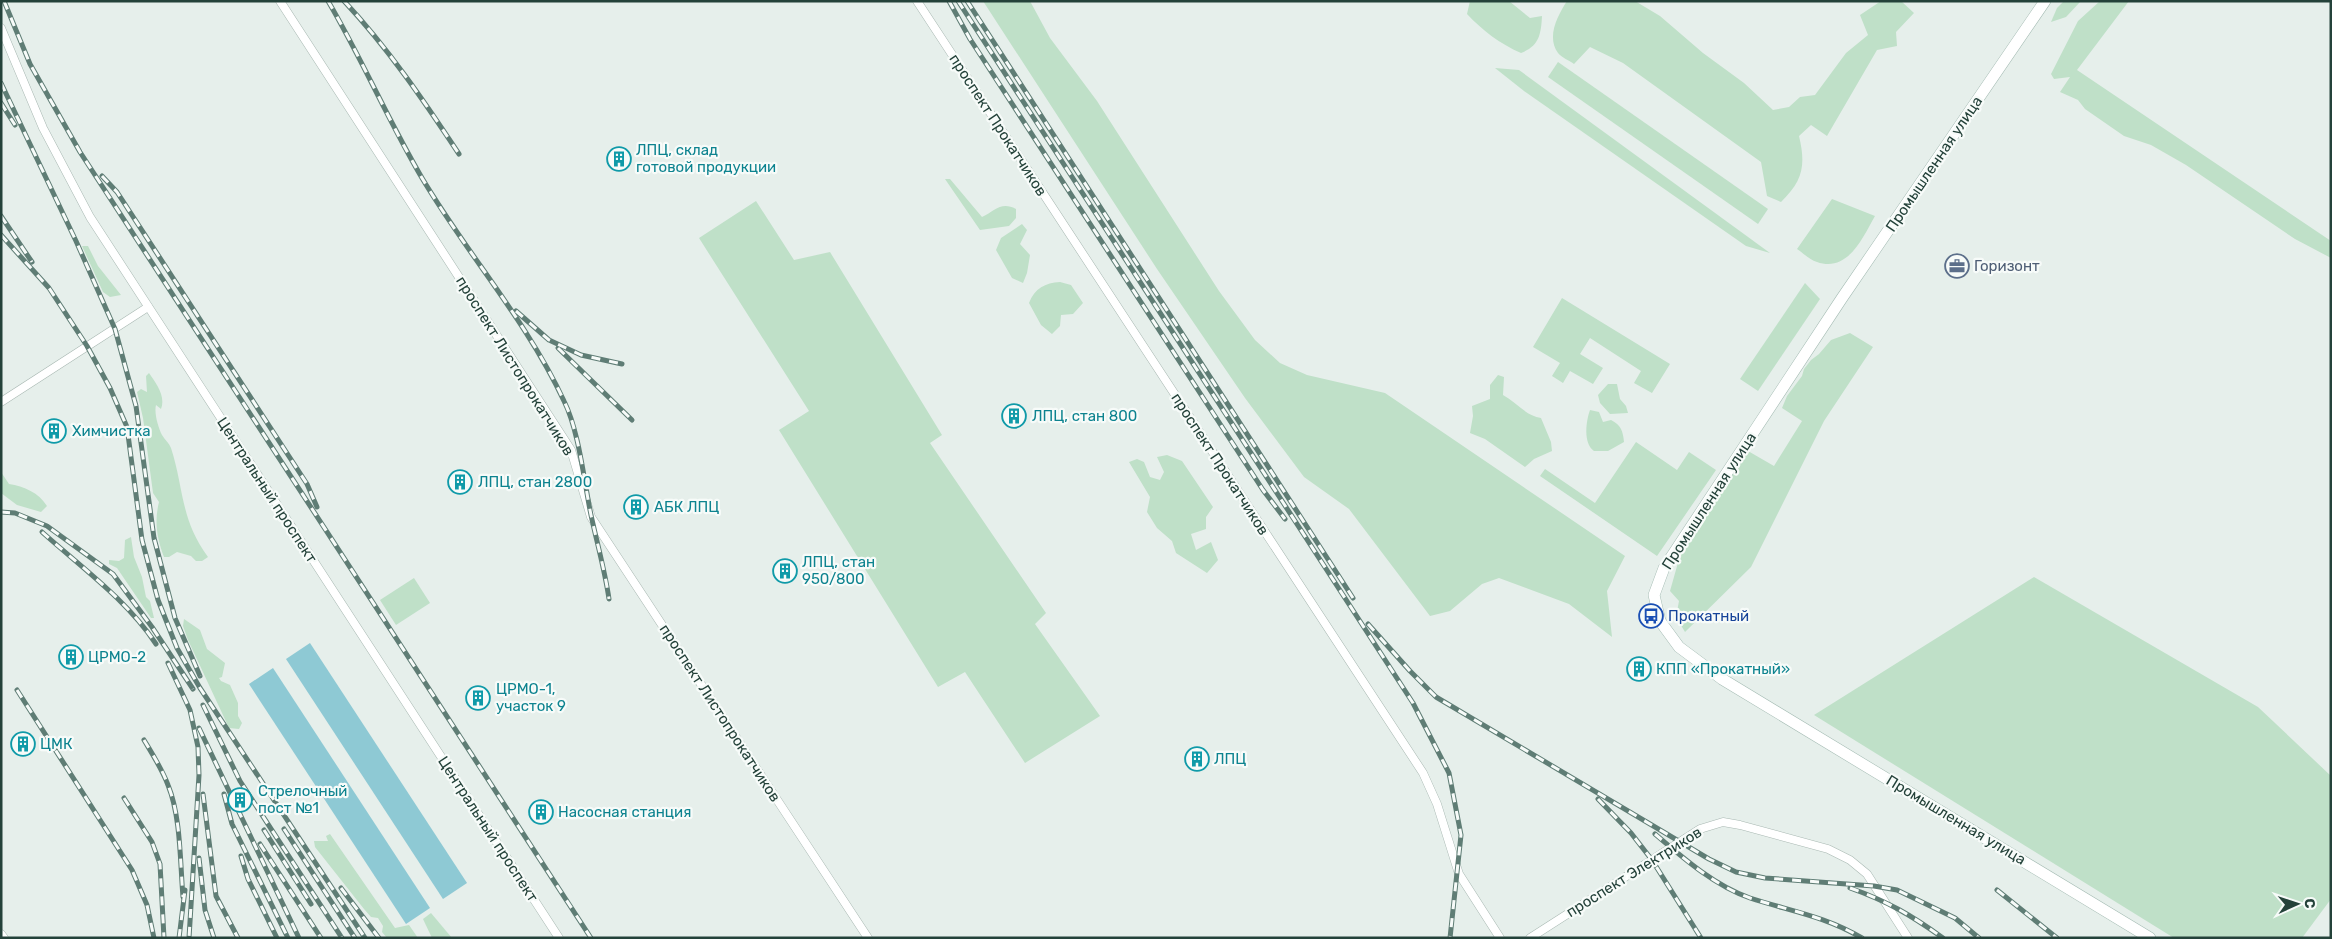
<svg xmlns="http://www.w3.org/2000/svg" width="2332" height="939" font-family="Rubik,sans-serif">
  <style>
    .green { fill: #bfe0c8 }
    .water { fill: #8ec9d4 }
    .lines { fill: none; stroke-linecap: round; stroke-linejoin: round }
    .street-casing { stroke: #a8b8b2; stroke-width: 9 }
    .secondary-casing { stroke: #a4bbb3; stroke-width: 12 }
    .street { stroke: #fff; stroke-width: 8 }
    .secondary { stroke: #fff; stroke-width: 11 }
    .rail-casing { stroke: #5f7d75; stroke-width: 5 }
    .rail { stroke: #f7fbf9; stroke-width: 3; stroke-dasharray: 9; stroke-linecap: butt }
    .labels { text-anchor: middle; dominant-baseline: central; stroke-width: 4.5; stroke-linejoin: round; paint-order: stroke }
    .street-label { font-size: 15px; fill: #24423a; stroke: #f7fbf9 }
    .culture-label { font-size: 15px; fill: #0d838f; stroke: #f7fbf9; text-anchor: start }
    .service-label { font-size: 15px; fill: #4e5e75; stroke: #f7fbf9; text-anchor: start }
    .transit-label { font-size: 15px; fill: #164399; stroke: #f7fbf9; text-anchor: start }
  </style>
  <rect width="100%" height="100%" fill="#e6efeb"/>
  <g class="green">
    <polygon points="983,1 1030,1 1050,38 1097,101 1219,291 1255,340 1280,363 1307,375 1385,393 1625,556 1607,591 1612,637 1569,604 1499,578 1482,584 1450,611 1430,616 1349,509 1304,477 1245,398 1157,269"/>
    <path d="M1470,1H1509L1530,18L1542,16C1541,35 1539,46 1521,53C1500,44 1482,30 1467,14Z"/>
    <path d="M1567,1H1635L1660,16L1703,53L1744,83L1773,110L1789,107L1800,97L1815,95L1846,53L1868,35L1860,15L1881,1H1901L1914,13L1896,32L1897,46L1877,50L1827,136L1811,125L1799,136C1806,165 1803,181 1781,202L1767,196L1761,162L1623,63L1590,47L1574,64C1570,61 1561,57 1558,53C1546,37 1558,15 1567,1Z"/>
    <polygon points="2064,1 2081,1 2066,17 2051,22 2057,8"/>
    <polygon points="2100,1 2129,1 2077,70 2331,241 2331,258 2295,239 2186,165 2151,145 2124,136 2085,109 2078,100 2060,92 2070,77 2054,79 2051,74 2078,21"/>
    <polygon points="1558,62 1768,209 1758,224 1548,77"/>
    <polygon points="1495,68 1519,70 1770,253 1746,246 1524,91"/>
    <path d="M945,179H950L982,217C995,211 1001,201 1016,209V218L1009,226L980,230Z"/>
    <path d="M1832,199L1875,216C1863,237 1848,273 1817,262C1810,260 1803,253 1797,249Z"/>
    <polygon points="756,201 794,260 830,252 942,435 930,443 1046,613 1035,624 1100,716 1025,763 965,672 938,687 779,430 809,411 699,238"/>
    <polygon points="1022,224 1027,230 1020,244 1030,255 1027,273 1023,283 1012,278 996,250 1001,238"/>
    <polygon points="82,246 88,246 98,266 121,295 110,297 103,292"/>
    <path d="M1060,282L1071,285L1083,303L1073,314L1061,315L1060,326L1052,334L1041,325L1029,303C1035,288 1045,283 1060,282Z"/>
    <polygon points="1805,283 1820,299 1758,391 1740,379"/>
    <polygon points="1562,298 1670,364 1652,393 1634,383 1641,371 1590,338 1580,354 1603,368 1593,384 1570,371 1563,383 1552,376 1560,363 1533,347"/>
    <polygon points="1850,333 1873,347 1824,421 1751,567 1685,632 1676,617 1679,601 1670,591 1681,552 1748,451 1774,466 1802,421 1782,408 1787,396 1802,376 1804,369 1811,360 1819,354 1831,340"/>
    <path d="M149,373C156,383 166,396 161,409L156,405C154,413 158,427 162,435C165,440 169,443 171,448C184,488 180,519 208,557L202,561H196L191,556L177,552L169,557H164C157,538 154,522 159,502L153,493L143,418L137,392L141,389L147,392L146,376Z"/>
    <path d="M1498,375L1504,377L1503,395C1516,402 1526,416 1541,418L1551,442L1552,451L1534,459L1525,467L1485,439L1470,433L1473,416L1472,406L1490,399V385Z"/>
    <polygon points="1608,384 1617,384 1620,399 1626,406 1628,413 1610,414 1600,403 1598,395"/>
    <path d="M1590,410L1599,412L1603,422L1611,420C1621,425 1623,431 1624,442L1608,451H1594C1583,443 1586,421 1590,410Z"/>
    <polygon points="1636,442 1677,470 1689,452 1716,470 1657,556 1540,476 1545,469 1595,503"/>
    <polygon points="1167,455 1182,461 1213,507 1206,517 1206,529 1191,534 1196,550 1211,542 1218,560 1207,573 1176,553 1172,541 1157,528 1147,512 1150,497 1129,462 1137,459 1144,462 1150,477 1160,480 1164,472 1157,457"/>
    <path d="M1,472L9,484C24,486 39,493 47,506L41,512L17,505L1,493Z"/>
    <polygon points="131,537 134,557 142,577 146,597 150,601 154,618 151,618 117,568 109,564 109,560 119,561 124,558 125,540"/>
    <polygon points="2034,577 2258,707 2331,776 2331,899 2302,938 2174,938 1814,715"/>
    <polygon points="414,578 430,603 396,625 380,600"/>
    <polygon points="184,619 200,630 207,649 225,663 222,677 219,678 221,681 230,685 238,703 238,716 242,723 239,729 229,728 188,640 183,626"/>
    <polygon points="330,834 395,928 409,925 418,938 387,938 382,932 383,926 378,918 371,917 364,909 315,847 314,841 328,841 326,836"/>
    <polygon points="431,913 452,938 432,938 423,919"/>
  </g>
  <g class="water">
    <polygon points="310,643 467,883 443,899 286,659"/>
    <polygon points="273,668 430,908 406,924 249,684"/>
  </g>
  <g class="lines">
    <g class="street-casing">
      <g id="street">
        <polyline points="280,1 571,450 591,517 868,938"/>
        <polyline points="917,1 1423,773 1437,804 1459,874 1500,938"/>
        <polyline points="1,28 43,128 90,217 559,938"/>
        <polyline points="1,402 148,307"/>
        <polyline points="1,934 4,938"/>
        <polyline points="1530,938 1700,829 1723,822 1740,825 1828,849 1850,860 1867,874 1908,938"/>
      </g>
    </g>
    <g class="secondary-casing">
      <polyline id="secondary" points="2045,1 1842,298 1664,568 1654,595 1660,621 1679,647 1722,679 2150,938"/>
    </g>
    <use href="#street" class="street"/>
    <use href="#secondary" class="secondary"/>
    <g class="rail-casing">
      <g id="rail">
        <polyline points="4,1 30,64 80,152 591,938"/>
        <path d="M328,1C362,59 388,120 422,178C467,254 527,321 564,401C579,431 584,481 591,515C597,543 605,571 609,599"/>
        <path d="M344,1C388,48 424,101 459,154"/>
        <polyline points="949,1 970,39 1263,490 1285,519"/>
        <polyline points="958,1 1413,703 1449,773 1461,835 1450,938"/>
        <polyline points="967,1 1353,598"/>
        <polyline points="1,83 76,241 115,329 136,406 154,538 175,618 200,676"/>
        <polyline points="1,103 15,125"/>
        <polyline points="102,176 117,192 307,484 317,507"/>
        <polyline points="1,216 32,262"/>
        <polyline points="1,235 49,288 87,346 110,388 127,427 142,540 158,600 177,648 200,688 365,938"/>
        <polyline points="516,311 549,340 581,355 622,364"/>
        <polyline points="558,348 632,420"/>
        <polyline points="1,512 15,513 47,526 113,574 152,627 193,689"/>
        <path d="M42,532C81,567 127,600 156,644"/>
        <polyline points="1368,624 1410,671 1436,697 1709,859 1736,872 1765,878 1874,886 1897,890 1955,918 1979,938"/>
        <polyline points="168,663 190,710 198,747 199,775 189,938"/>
        <polyline points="17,690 132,870 147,905 154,938"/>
        <polyline points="203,705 240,781 342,938"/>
        <polyline points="199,728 299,938"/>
        <path d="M144,740C153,755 162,769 168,785C181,817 180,862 183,897"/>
        <polyline points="203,794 216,896 238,938"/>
        <polyline points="224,794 232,824 288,938"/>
        <polyline points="124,798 152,842 160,864 164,938"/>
        <polyline points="1598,799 1631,833 1652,860 1701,938"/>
        <polyline points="284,829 355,938"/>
        <polyline points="264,830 311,904"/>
        <path d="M1655,834C1683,858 1715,886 1750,898C1790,911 1825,916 1862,938"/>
        <polyline points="260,844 321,938"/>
        <polyline points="241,856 248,879 277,938"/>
        <polyline points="199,858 205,910 214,938"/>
        <polyline points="341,888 379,938"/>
        <path d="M1850,888C1887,901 1911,915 1943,938"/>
        <polyline points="1997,890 2057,938"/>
        <polyline points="179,938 185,890"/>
      </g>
    </g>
    <use href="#rail" class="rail"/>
  </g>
  <defs>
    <g id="building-ring" transform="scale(1.25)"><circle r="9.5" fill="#f7fbf9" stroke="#0f9aa8" stroke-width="1.5"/><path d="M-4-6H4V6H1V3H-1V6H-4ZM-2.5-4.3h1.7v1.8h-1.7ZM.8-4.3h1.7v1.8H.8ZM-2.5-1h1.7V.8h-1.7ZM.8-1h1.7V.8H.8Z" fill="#0f9aa8"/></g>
    <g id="office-ring" transform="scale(1.25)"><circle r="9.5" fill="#f7fbf9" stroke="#5c6f8a" stroke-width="1.5"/><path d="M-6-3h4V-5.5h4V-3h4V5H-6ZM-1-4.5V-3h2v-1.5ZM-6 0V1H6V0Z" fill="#5c6f8a"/></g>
    <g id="bus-ring" transform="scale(1.25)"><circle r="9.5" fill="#f7fbf9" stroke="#1a4fb4" stroke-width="1.5"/><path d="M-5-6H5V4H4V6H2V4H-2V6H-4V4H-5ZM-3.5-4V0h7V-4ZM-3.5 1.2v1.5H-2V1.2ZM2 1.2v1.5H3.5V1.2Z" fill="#1a4fb4"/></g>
  </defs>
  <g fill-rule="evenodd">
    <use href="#building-ring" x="619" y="159"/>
    <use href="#office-ring" x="1957" y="266"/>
    <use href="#building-ring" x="1014" y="416"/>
    <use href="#building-ring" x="54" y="431"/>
    <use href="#building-ring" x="460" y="482"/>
    <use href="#building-ring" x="636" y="507"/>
    <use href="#building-ring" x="785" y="571"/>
    <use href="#bus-ring" x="1651" y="616"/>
    <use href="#building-ring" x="71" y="657"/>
    <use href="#building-ring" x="1639" y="669"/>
    <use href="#building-ring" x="478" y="698"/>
    <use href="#building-ring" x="23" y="744"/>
    <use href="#building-ring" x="1197" y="759"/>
    <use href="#building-ring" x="240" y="800"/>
    <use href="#building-ring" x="541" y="812"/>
  </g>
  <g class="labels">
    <g class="street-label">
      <text transform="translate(998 125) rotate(57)">проспект Прокатчиков</text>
      <text transform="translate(1934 164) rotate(-56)">Промышленная улица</text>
      <text transform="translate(515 366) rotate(58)">проспект Листопрокатчиков</text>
      <text transform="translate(1220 464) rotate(57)">проспект Прокатчиков</text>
      <text transform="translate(267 490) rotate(57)">Центральный проспект</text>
      <text transform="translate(1709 501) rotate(-57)">Промышленная улица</text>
      <text transform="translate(720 713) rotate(57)">проспект Листопрокатчиков</text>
      <text transform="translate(1956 820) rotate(31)">Промышленная улица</text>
      <text transform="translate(488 829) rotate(57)">Центральный проспект</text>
      <text transform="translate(1634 872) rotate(-32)">проспект Электриков</text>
    </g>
    <g class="culture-label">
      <text x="636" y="150">ЛПЦ, склад<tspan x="636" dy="17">готовой продукции</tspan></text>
      <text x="1032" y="416">ЛПЦ, стан 800</text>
      <text x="72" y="431">Химчистка</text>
      <text x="478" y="482">ЛПЦ, стан 2800</text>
      <text x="654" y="507">АБК ЛПЦ</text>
      <text x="802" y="562">ЛПЦ, стан<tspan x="802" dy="17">950/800</tspan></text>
      <text x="88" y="657">ЦРМО-2</text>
      <text x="1656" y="669">КПП «Прокатный»</text>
      <text x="496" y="689">ЦРМО-1,<tspan x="496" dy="17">участок 9</tspan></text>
      <text x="40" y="744">ЦМК</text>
      <text x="1214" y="759">ЛПЦ</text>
      <text x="258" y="791">Стрелочный<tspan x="258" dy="17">пост №1</tspan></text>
      <text x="558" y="812">Насосная станция</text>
    </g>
    <g class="service-label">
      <text x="1974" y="266">Горизонт</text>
    </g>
    <g class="transit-label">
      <text x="1668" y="616">Прокатный</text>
    </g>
  </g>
  <rect width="2332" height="939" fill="none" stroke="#24423a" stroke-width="5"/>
  <g transform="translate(2297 904) rotate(87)" stroke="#f7fbf9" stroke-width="4" paint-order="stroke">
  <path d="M0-4L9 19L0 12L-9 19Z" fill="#24423a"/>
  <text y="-8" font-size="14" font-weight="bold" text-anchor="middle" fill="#24423a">С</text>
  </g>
</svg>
